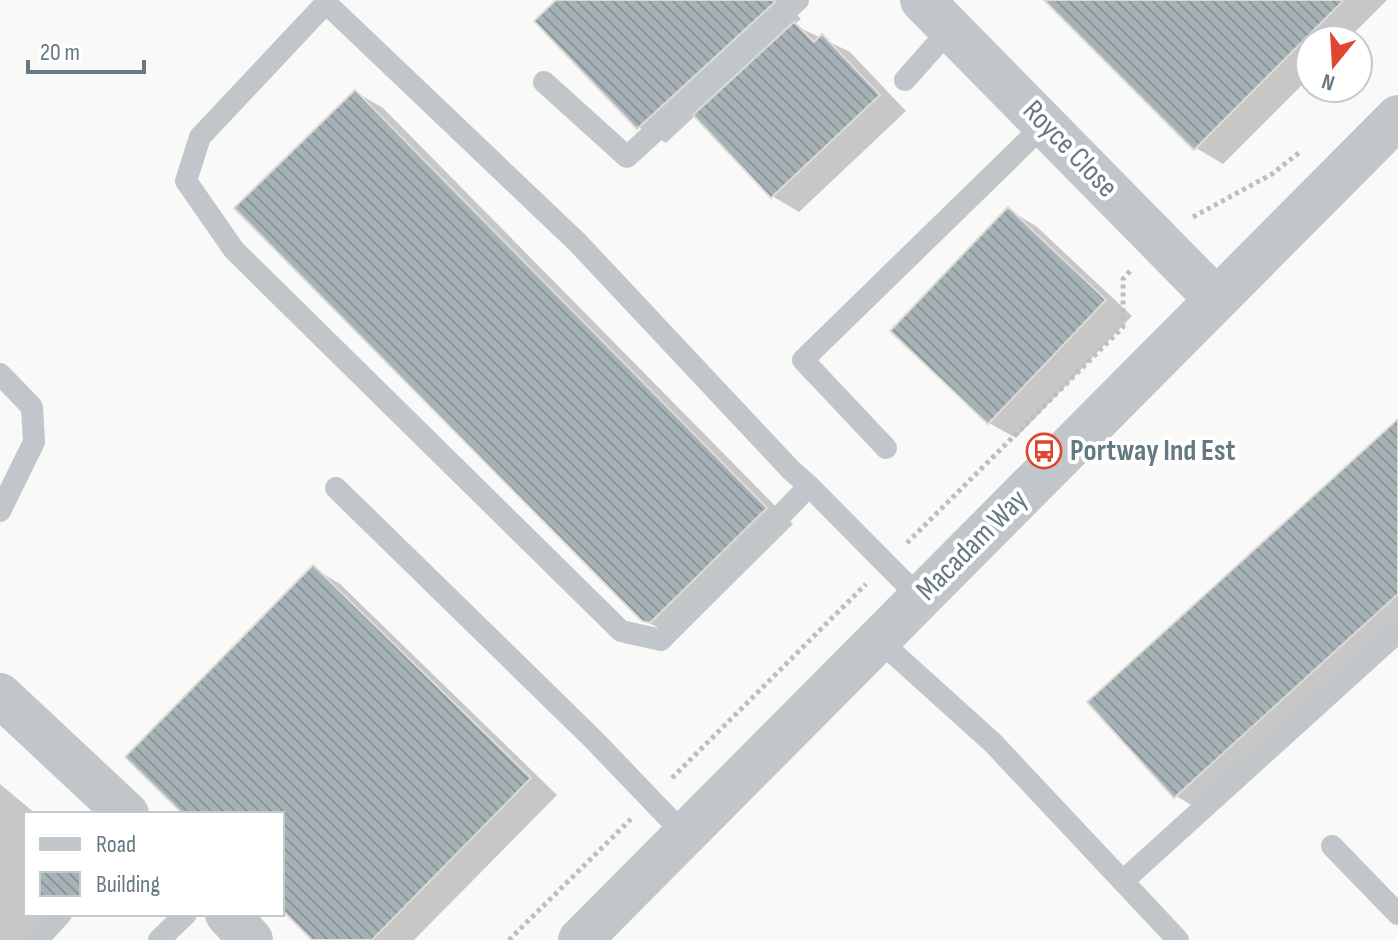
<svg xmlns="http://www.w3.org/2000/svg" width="1398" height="940" font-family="'Sofia Sans Condensed',sans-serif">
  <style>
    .shadow { fill: #0003 }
    .building { fill: url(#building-back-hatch); stroke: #dbdbd9; stroke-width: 2 }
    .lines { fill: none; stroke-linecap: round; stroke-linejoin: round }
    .path { stroke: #bbbfc1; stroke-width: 5; stroke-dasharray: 4 4; stroke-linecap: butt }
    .service { stroke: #c0c6c9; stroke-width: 22 }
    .minor { stroke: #c0c6c9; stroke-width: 44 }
    .labels { text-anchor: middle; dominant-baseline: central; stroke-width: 8; stroke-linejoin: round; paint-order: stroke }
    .street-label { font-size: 30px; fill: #657982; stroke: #fff }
    .poi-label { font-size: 30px; font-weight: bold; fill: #657982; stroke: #fff; text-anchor: start }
  </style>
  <defs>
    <pattern id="building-back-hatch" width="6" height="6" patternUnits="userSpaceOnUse" patternTransform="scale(2)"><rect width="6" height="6" fill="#a7b2b6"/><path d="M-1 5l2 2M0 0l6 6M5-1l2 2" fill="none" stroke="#8c9699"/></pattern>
  </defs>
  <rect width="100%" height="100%" fill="#f9f9f7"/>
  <g class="shadow">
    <polygon points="559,0 783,0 801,19 794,25 850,52 906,111 799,212 772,196 696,115 666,143 638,127"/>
    <polygon points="1047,0 1387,0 1347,40 1310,40 1310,77 1223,164 1196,148"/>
    <polygon points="355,92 383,108 793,524 678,638 643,620"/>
    <polygon points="1009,210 1036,226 1132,316 1016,438 989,423"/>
    <polygon points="1398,422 1398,634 1203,812 1176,796"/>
    <polygon points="313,568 340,584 557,795 414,940 315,940 282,908 282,814 186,814"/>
    <polygon points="0,784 36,814 26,814 26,914 58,914 32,940 0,940"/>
  </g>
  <g class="building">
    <polygon points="556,0 773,0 775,2 637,129 534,21"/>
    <polygon points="1044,0 1344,0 1194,150"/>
    <polygon points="794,22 814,42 822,34 880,95 771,198 693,115"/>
    <polygon points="355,90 767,508 650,623 642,621 234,208"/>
    <polygon points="1008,207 1106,300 988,424 890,331"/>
    <polygon points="1398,419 1398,594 1174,798 1087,702"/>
    <polygon points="313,565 531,778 372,940 312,940 282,910 282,814 183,814 125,757"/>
  </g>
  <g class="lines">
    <g class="path">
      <polyline points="1193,217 1272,174 1300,152"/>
      <polyline points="907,543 1123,327 1123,279 1131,270"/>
      <polyline points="672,778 866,584"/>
      <polyline points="509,940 631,819"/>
    </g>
    <g class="service">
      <polyline points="905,80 951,28"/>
      <polyline points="544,82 627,157 798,0"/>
      <polyline points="0,374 32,407 34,442 0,511"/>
      <polyline points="886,448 803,360 1046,123"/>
      <polyline points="809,486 661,640 621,631 234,250 186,181 200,137 326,3 578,243 791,470 809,486 919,597"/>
      <polyline points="336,488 594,740 685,835"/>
      <polyline points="880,641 993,743 1178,940"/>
      <polyline points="1332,846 1398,914"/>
      <polyline points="1123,881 1398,632"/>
      <polyline points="37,940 61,914"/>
      <polyline points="159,940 186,914"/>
    </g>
    <g class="minor">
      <polyline points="922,0 1216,299"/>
      <polyline points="0,695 127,814"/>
      <polyline points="227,914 251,940"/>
      <polyline points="580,940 1398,117"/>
    </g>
  </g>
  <defs>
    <g id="bus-ring" transform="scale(1.8)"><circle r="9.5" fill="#fff" stroke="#e1442f" stroke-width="1.5"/><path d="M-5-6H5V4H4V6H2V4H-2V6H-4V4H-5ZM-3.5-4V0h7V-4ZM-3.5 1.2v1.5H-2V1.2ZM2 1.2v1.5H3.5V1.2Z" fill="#e1442f"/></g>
  </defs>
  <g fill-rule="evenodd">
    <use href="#bus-ring" x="1044" y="451"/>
  </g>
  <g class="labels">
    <g class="street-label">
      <text transform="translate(1070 149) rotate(46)">Royce Close</text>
      <text transform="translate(972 545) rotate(-45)">Macadam Way</text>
    </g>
    <g class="poi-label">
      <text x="1070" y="451">Portway Ind Est</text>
    </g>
  </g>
  <rect x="24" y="812" width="260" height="104" fill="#ffffff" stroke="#c1c9cd" stroke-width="2"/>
  <rect x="40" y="838" width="40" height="12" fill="#c0c6c9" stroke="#c1c9cd" stroke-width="2"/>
  <text x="96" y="852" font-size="24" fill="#657982">Road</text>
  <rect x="40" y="872" width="40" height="24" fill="url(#building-back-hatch)" stroke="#c1c9cd" stroke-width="2"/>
  <text x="96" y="892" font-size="24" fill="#657982">Building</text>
  <g transform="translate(1334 64) rotate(198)"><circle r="38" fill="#ffffff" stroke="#c1c9cd" stroke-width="2"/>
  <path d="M0-6L14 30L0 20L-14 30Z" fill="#e1442f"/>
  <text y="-12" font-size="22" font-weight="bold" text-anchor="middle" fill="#657982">N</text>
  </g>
  <path d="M28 60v12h116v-12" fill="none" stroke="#657982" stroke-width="4"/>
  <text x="40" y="60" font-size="24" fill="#657982" stroke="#ffffff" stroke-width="6" paint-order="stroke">20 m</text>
</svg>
